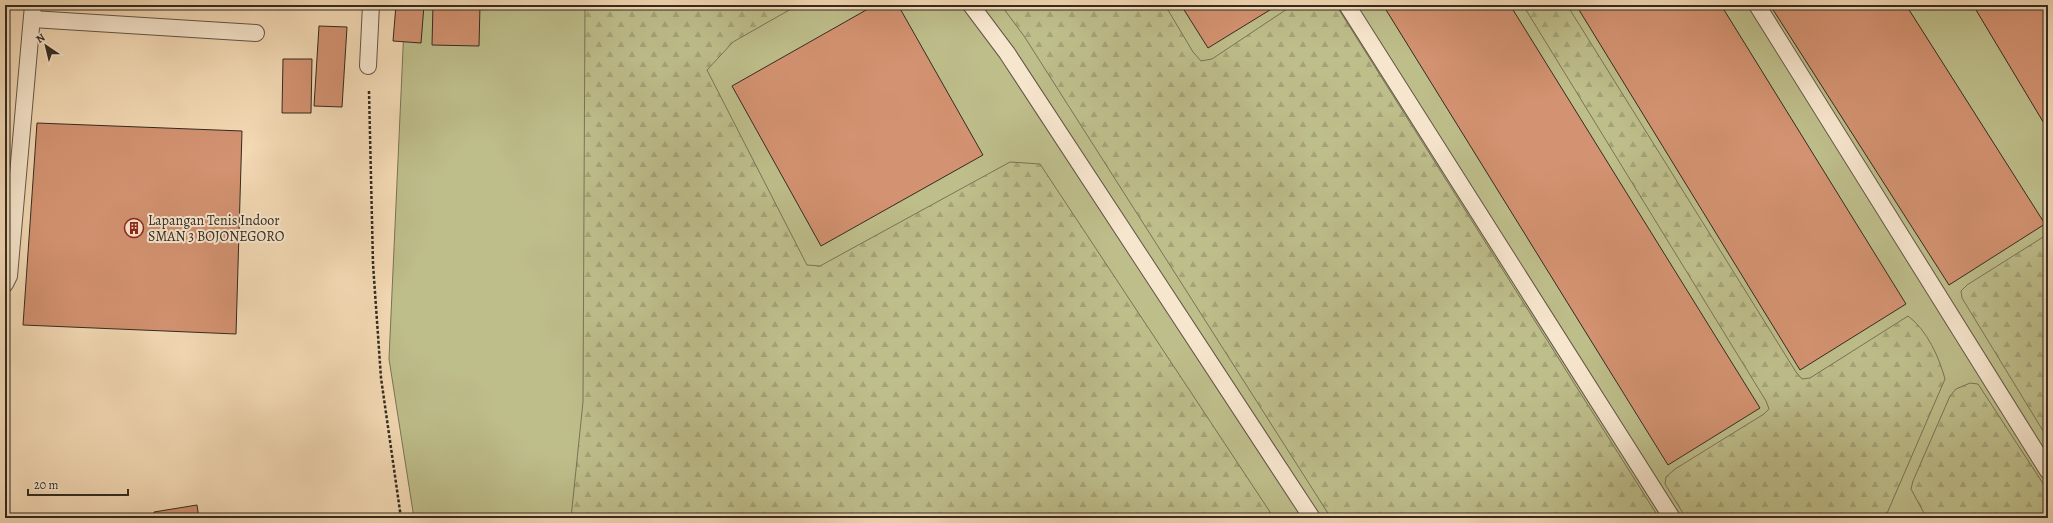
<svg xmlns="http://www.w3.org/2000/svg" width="2053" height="523" font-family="Alegreya,serif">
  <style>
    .grass { fill: #bebe8b; stroke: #787456 }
    .forest { fill: url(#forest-firs); stroke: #787456 }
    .building { fill: #d39271; stroke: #332b21 }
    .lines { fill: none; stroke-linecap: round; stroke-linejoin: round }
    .lane-casing { stroke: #635646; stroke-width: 18 }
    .path { stroke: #332b21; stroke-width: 2.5; stroke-dasharray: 3 2; stroke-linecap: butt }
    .lane { stroke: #f7e6ce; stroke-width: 16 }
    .labels { text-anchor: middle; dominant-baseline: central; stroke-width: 4; stroke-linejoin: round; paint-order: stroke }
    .poi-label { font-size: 14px; fill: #332b21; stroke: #f7e6ce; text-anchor: start }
  </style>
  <defs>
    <pattern id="forest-firs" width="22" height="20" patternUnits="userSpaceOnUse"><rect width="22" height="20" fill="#bebe8b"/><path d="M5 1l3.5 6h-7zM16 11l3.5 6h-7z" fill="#a4a378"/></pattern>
  </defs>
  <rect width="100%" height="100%" fill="#f3d9b4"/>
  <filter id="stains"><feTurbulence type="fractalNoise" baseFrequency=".005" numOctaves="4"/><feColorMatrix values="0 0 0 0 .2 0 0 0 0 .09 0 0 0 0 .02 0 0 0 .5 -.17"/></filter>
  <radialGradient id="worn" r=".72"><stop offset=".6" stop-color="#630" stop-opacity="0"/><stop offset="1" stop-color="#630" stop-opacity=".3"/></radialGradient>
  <polygon class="grass" points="405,5 2048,5 2048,518 414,518 389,359"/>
  <g class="forest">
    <polygon points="585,5 798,5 733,42 707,70 807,265 820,266 1010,162 1040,164 1274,518 571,518 583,402"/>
    <polygon points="1001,5 1165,5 1193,52 1201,61 1212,59 1293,5 1336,5 1659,518 1331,518 1024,36"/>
    <path d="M1523,5H1567L1796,372L1802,379L1810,378L1908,316C1927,330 1939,357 1945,379L1885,518H1686L1665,484L1666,477L1675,469L1764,414L1769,409L1766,401Z"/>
    <polygon points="2048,234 2048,439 1962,298 1961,291 1967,285"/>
    <polygon points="1970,383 1978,384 2048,491 2048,518 1928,518 1925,515 1911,489 1913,481 1950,396 1956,389"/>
  </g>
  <g class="building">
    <polygon points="396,5 424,5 421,43 393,41"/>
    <polygon points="433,5 480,5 479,46 432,45"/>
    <polygon points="875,5 898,5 983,155 821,246 732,86"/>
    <polygon points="1181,5 1278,5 1208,48"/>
    <polygon points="1383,5 1510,5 1760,408 1668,465"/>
    <polygon points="1576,5 1721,5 1906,304 1800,370"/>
    <polygon points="1770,5 1906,5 2045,224 1949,285"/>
    <polygon points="1973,5 2048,5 2048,130"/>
    <polygon points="319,26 347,27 342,107 314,106"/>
    <polygon points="283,59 312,59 311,113 282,113"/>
    <polygon points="37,123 242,131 236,334 23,325"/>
    <polygon points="197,505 199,518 155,518 154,512"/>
  </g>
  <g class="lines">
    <g class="lane-casing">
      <g id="lane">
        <polyline points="971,5 1007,53 1312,518"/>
        <polyline points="1347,5 1672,518"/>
        <polyline points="1757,5 2048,471"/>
        <polyline points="32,19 256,33"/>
        <polyline points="368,66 371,5"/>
        <polyline points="5,284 9,276 33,5"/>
      </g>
    </g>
    <polyline class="path" points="369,91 373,264 381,378 401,518"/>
    <use href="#lane" class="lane"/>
  </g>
  <defs>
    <g id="building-ring" transform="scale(1)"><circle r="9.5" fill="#f7e6ce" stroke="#8f2418" stroke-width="1.5"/><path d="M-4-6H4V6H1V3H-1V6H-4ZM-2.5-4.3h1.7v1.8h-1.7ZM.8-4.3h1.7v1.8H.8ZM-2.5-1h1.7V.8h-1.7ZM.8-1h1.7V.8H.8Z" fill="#8f2418"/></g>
  </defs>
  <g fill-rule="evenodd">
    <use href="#building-ring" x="134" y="228"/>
  </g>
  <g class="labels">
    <g class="poi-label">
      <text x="148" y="220">Lapangan Tenis Indoor<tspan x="148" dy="16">SMAN 3 BOJONEGORO</tspan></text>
    </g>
  </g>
  <rect width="2053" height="523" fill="none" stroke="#f3d9b4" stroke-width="20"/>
  <rect x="6" y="6" width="2041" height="511" fill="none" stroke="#332b21" stroke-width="2"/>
  <rect x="10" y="10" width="2033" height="503" fill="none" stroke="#332b21"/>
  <g transform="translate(46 46) rotate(325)" stroke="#f7e6ce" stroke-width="3" paint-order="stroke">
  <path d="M0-3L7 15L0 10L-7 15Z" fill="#332b21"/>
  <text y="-6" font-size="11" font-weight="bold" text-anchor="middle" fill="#332b21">N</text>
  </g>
  <path d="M28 489v6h100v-6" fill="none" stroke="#332b21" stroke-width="2"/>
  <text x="34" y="489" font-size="12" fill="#332b21" stroke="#f7e6ce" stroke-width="3" paint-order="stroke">20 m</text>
  <rect width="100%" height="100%" filter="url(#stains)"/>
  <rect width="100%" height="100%" fill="url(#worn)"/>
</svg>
